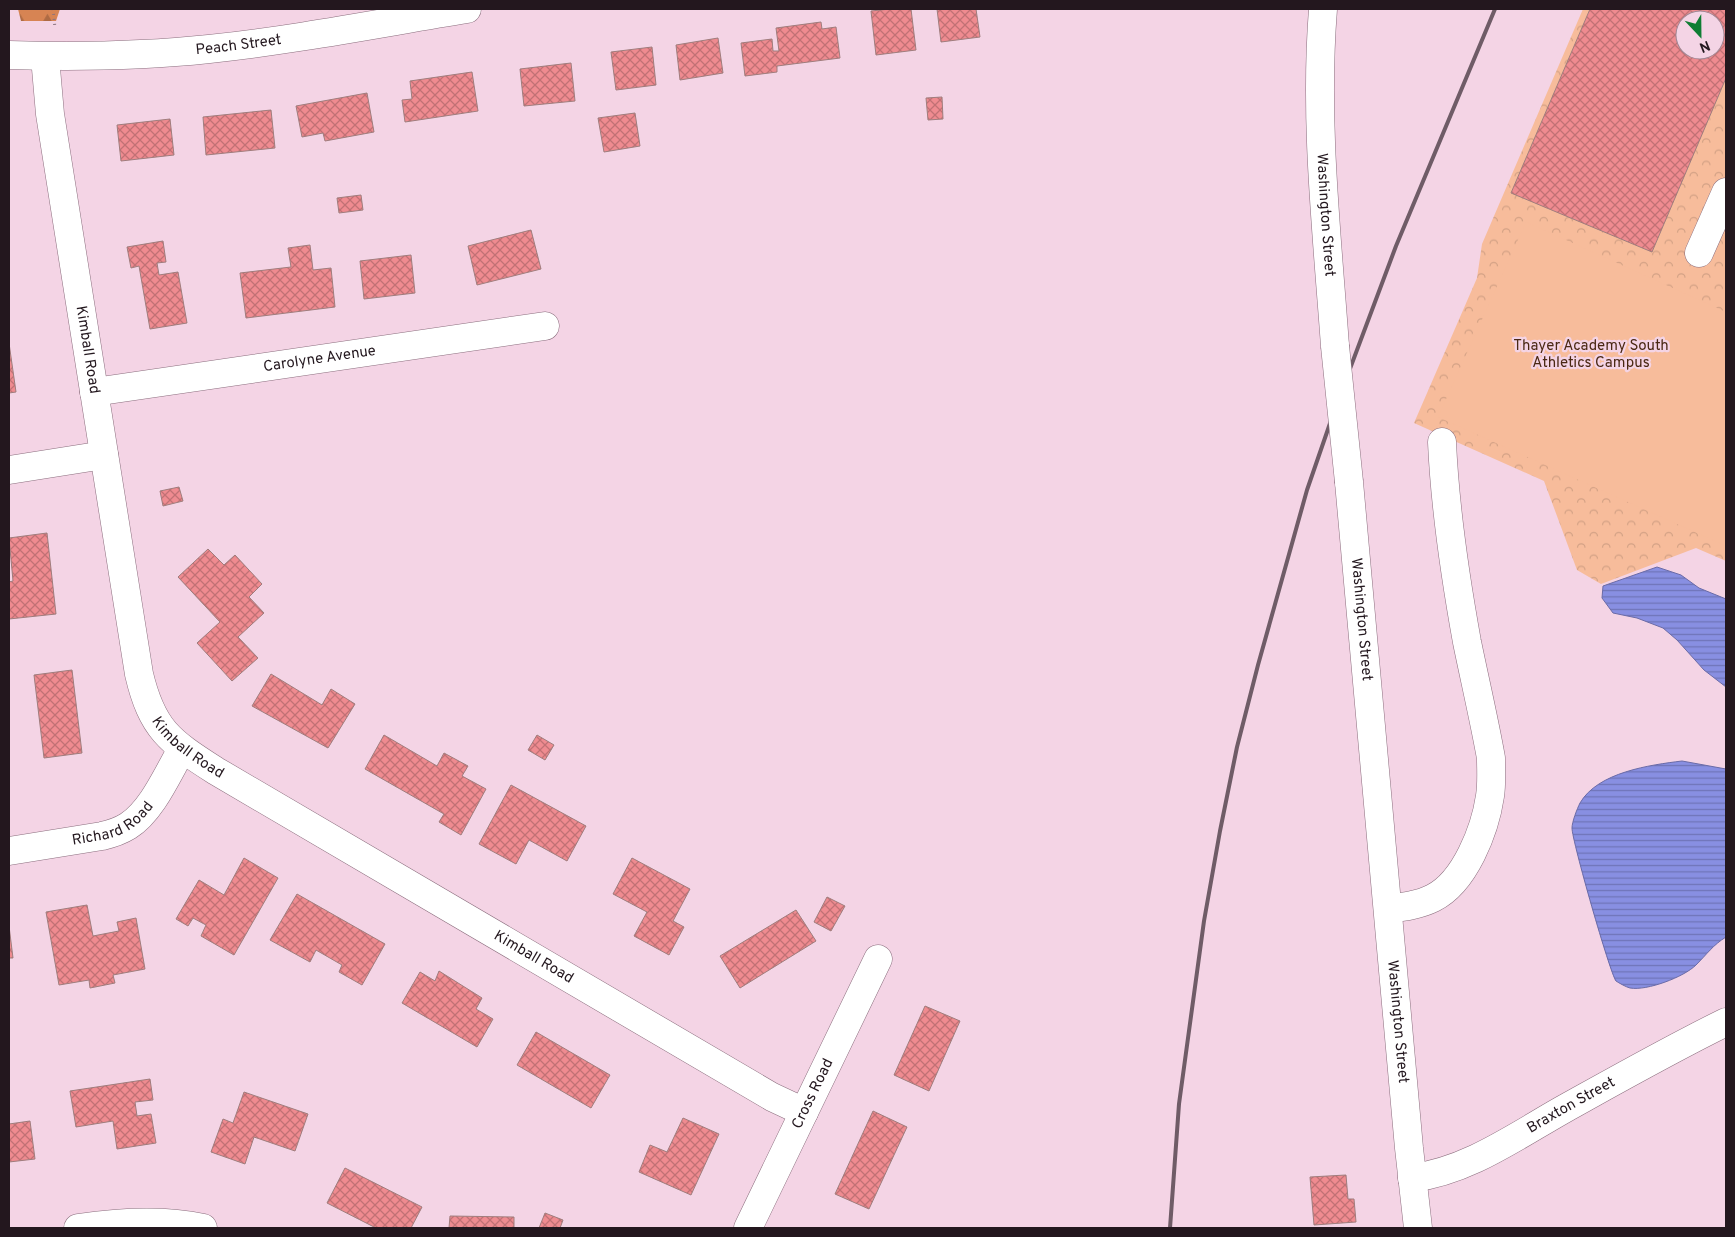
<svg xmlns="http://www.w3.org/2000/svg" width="1735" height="1237" font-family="Overpass,sans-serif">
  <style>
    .forest { fill: url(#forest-firs) }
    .park { fill: url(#park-crowns); fill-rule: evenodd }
    .pitch { fill: #f7bc9b }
    .water { fill: url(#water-rules); stroke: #6a6ba7 }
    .building { fill: url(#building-cross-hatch); stroke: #9f7d7d; fill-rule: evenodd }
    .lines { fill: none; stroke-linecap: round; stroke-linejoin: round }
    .minor-casing { stroke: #8b6e7e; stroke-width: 29 }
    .major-casing { stroke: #8b6e7e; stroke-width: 29 }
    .path { stroke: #89737f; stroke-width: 3; stroke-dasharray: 1 4; stroke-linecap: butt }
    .minor { stroke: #fff; stroke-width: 28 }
    .major { stroke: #fff; stroke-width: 28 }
    .rail { stroke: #6f5c67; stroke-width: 4 }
    .major-bridge-casing { stroke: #8b6e7e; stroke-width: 29; stroke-linecap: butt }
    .major-bridge { stroke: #fff; stroke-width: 28 }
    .labels { text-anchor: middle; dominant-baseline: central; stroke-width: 4.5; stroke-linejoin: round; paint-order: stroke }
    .street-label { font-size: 15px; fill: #23171e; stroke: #f4d4e5 }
    .park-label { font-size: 15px; fill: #4a2813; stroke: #f4d4e5 }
  </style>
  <defs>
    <pattern id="forest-firs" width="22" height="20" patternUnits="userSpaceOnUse" patternTransform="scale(1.25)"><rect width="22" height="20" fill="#d78453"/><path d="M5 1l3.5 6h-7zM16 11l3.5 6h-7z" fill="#ae6b44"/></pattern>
    <pattern id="park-crowns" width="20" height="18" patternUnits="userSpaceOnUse" patternTransform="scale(1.25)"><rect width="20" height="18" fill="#f7bc9b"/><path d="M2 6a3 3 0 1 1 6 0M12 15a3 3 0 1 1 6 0" fill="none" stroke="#d3a185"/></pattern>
    <pattern id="water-rules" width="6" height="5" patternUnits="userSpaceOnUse" patternTransform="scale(1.25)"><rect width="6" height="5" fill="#888fe2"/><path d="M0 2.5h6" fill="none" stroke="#6f74b7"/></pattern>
    <pattern id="building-cross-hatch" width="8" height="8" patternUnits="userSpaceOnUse" patternTransform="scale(1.25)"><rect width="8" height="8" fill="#ef8b90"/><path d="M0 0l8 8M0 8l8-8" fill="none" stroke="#c17175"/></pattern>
  </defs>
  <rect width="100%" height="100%" fill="#f4d4e5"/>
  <polygon class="forest" points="18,9 60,9 56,21 21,21"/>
  <path class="park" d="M1583,9H1726V561L1696,548L1601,584L1577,570L1544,481L1414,423L1477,278L1482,244ZM1685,20H1715V50H1685Z"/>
  <polygon class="pitch" points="1526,222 1726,312 1726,546 1438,417"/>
  <g class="water">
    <polygon points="1657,567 1681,575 1699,588 1726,599 1726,687 1704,670 1677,640 1663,628 1637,618 1613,613 1602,598 1603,586"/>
    <path d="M1682,761L1726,769V937C1713,945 1707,954 1696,965C1684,977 1647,991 1630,988C1626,987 1619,983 1616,981C1610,973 1572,841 1572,828C1572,822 1577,809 1580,803C1598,772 1650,765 1682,761Z"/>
  </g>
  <g class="building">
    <polygon points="890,9 911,9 916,50 876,55 871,11"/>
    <polygon points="937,9 976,9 980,37 941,42"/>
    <path d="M1590,9H1726V78L1652,252L1511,193ZM1685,20H1715V50H1685Z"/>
    <polygon points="821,22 822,29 836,27 840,58 777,66 777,72 745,76 741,43 772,39 773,51 779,51 776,28"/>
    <polygon points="718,38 723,73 680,80 676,45"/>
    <polygon points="652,47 656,85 616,90 611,52"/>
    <polygon points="571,63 575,101 524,106 520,69"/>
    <polygon points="472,72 478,111 405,122 402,100 412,99 410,81"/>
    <polygon points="367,93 374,132 325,141 323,133 302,137 296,106"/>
    <polygon points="942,97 943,119 928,120 926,98"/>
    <polygon points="271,110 275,148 206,155 203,117"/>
    <polygon points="635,113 640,146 604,152 598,118"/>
    <polygon points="170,119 174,155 121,161 117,125"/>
    <polygon points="361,195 363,210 339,213 337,198"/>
    <polygon points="531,230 541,269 477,285 468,246"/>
    <polygon points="163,241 166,262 157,263 159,275 178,272 187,323 150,329 139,266 131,268 127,247"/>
    <polygon points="310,245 313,270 331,268 335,307 246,318 240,273 291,267 288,248"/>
    <polygon points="411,255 415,293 364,299 360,261"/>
    <polygon points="9,343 16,392 9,393"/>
    <polygon points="179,487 183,501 163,506 160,491"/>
    <polygon points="47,533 56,614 9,619 9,582 13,581 9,538"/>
    <polygon points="208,549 224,565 235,555 262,584 249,597 264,613 238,637 258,658 232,681 197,643 220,622 178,577"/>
    <polygon points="72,670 82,753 44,758 34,675"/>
    <polygon points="271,674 322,705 331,689 355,704 328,748 252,706"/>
    <polygon points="384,735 437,766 444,753 468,766 462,776 486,789 461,835 439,822 444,814 365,769"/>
    <polygon points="537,735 554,745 545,760 528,750"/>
    <polygon points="511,785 586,826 567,861 529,840 516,864 479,844"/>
    <polygon points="244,858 278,878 234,955 201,936 206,925 193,918 188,926 176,919 199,880 224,895"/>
    <polygon points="632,858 690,889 673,921 684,927 669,955 634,936 647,912 613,894"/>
    <polygon points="297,894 385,944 362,985 339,972 342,965 316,950 310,962 270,940"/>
    <polygon points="827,897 845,906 831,931 814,922"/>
    <polygon points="87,905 93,936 119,931 117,922 136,918 145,969 113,975 115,983 90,988 89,980 59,985 46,912"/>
    <polygon points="796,910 816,941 740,988 720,956"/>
    <polygon points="9,926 13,958 9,958"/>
    <polygon points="439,971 482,998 476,1009 493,1019 477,1047 402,1003 420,972 435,981"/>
    <polygon points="925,1006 960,1021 929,1091 894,1075"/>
    <polygon points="536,1032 610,1075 591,1108 517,1065"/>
    <polygon points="150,1079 153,1100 135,1102 137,1116 151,1114 156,1143 117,1149 113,1121 76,1127 70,1091"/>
    <polygon points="244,1092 308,1114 295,1151 254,1137 245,1164 211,1152 223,1119 233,1123"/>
    <polygon points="873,1111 907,1127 869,1209 835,1194"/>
    <polygon points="683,1118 719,1134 691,1195 639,1172 650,1145 667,1152"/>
    <polygon points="30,1121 35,1159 9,1162 9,1124"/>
    <polygon points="345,1168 422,1207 411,1228 376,1228 327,1203"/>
    <polygon points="1346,1175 1348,1199 1354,1199 1356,1222 1314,1225 1310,1177"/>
    <polygon points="545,1213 563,1220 560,1228 539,1228"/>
    <polygon points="450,1216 514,1217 514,1228 449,1228"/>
  </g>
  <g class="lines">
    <g class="minor-casing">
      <g id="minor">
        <path id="s1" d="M9,55C75,57 143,56 209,49C295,40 381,23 467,9"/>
        <path id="s2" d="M45,57L50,114L139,674C152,729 169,741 216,771L772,1097L804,1112"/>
        <polyline points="1699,253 1726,192"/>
        <path id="s3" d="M94,392L545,326"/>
        <polyline points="9,470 104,455"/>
        <path id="s4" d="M9,851L102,836C111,834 120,831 128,826C152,811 168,773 182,749"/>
        <path d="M1388,909C1403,907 1419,905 1433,898C1465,882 1485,830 1490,796C1492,783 1491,771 1491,758C1484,719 1475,681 1467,642C1455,576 1445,509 1442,442"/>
        <path id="s5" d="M1412,1178C1468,1171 1516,1136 1564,1109C1618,1079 1671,1049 1726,1022"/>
        <path d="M78,1228C119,1222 162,1219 203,1228"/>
        <path id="s6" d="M748,1228L878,959"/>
      </g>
    </g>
    <g class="major-casing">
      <g id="major">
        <path id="s7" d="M1323,9C1314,121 1327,234 1335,346"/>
        <path id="s8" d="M1349,482L1409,1148L1418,1228"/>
      </g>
    </g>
    <polyline class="path" points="53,9 55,28"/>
    <use href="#minor" class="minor"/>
    <use href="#major" class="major"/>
    <polyline class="rail" points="1170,1228 1179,1104 1204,921 1220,831 1237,747 1258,665 1307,490 1336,406 1396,246 1495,9"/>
    <g class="major-bridge-casing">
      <polyline id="major-bridge" points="1335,346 1349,482"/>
    </g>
    <use href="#major-bridge" class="major-bridge"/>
  </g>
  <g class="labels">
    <g class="street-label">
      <text stroke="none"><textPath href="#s1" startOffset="230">Peach Street</textPath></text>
      <text stroke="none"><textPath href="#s7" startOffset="206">Washington Street</textPath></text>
      <text stroke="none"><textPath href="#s2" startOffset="296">Kimball Road</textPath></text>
      <text stroke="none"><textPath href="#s3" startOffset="228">Carolyne Avenue</textPath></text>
      <text stroke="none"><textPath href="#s8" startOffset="138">Washington Street</textPath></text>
      <text stroke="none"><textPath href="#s2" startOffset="716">Kimball Road</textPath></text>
      <text stroke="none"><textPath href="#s4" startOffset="109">Richard Road</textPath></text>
      <text stroke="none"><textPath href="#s2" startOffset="1121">Kimball Road</textPath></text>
      <text stroke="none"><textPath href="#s8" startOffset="542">Washington Street</textPath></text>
      <text stroke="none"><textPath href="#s6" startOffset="149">Cross Road</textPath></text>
      <text stroke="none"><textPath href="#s5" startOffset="176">Braxton Street</textPath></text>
    </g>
    <g class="park-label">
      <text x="1591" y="346">Thayer Academy South<tspan x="1591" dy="17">Athletics Campus</tspan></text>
    </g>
  </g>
  <rect width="1735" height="1237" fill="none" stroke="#23171e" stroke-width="20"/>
  <g transform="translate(1700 35) rotate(158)"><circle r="24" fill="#f4d4e5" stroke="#a08895"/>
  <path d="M0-4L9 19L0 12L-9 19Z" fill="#0f7d33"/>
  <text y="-8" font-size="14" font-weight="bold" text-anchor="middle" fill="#23171e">N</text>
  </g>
</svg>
